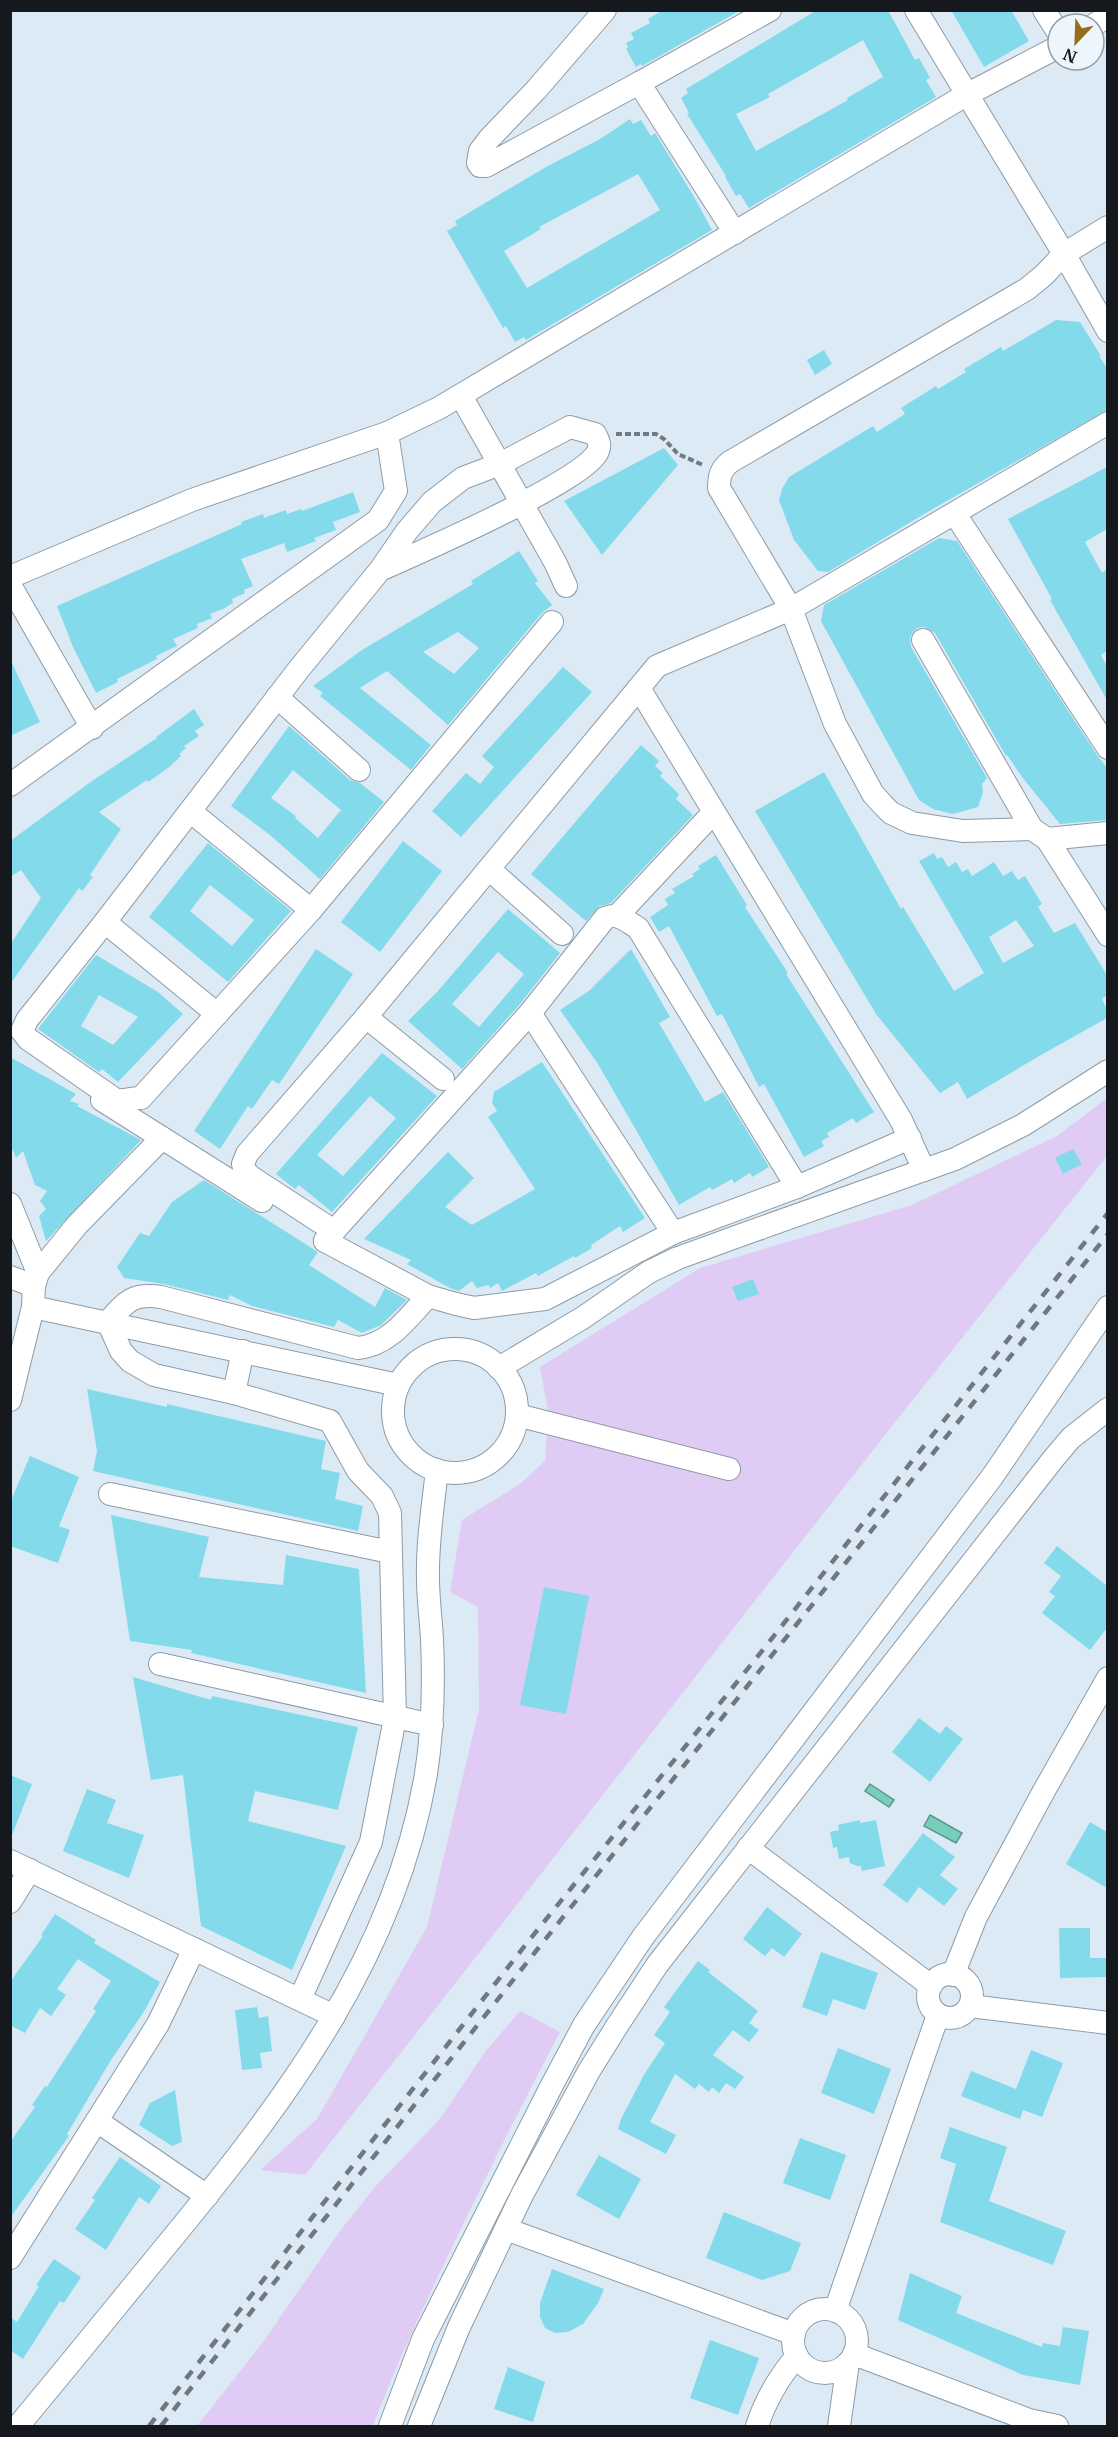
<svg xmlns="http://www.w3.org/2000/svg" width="1118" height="2437" font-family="Merriweather,serif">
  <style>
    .green { fill: #e0cbf4 }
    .water { fill: #78cebc; stroke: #5a988c; stroke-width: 1.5 }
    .building { fill: #82daeb; fill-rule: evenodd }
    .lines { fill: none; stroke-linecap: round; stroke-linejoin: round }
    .minor-casing { stroke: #8e9ba6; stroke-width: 24 }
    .path { stroke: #717981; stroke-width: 4; stroke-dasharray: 6 3; stroke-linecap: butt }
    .minor { stroke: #fff; stroke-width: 22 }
    .rail { stroke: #6f777f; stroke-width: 4.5; stroke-dasharray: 10 10; stroke-linecap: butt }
  </style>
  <rect width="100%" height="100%" fill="#dceaf6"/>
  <g class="green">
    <polygon points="1107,1098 1107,1156 888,1431 305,2175 260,2170 317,2119 427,1927 479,1709 478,1607 450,1592 462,1520 520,1484 545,1461 548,1411 540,1367 700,1268 912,1205 1057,1136"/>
    <path d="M520,2011L560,2032C523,2102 488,2172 454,2243C425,2304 396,2364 373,2426H197L263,2342L340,2231L374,2188L440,2119L485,2052Z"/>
  </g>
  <g class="water">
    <polygon points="870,1784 894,1800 889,1807 865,1791"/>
    <polygon points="930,1815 962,1833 956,1843 924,1826"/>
  </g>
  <g class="building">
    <polygon points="663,10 741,10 642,66 641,64 636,67 626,49 628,47 626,43 634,39 631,33 650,23 648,19"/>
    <path d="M817,10H888L915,60L919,58L930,78L926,80L936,97L749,208L740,194L736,196L725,177L726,176L687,114L689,113L681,98L688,93L686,89ZM863,40L883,77L847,98L848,100L756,151L736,114L770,97L768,94Z"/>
    <polygon points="951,10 1011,10 1029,41 984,67"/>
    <path d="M630,119L633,124L641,120L651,136L655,133L693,195L712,230L526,340L524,337L515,342L506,326L503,328L447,231L457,225L455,221L546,167L600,139ZM638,174L660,210L527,288L504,251L541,229L539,227Z"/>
    <polygon points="1056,320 1080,322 1101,356 1099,356 1107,368 1107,410 924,514 828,572 818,571 794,540 779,500 782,489 789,477 873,426 877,432 905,414 901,408 936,386 938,389 966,372 964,369 1001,347 1003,351"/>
    <polygon points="824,350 832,364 815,375 807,360"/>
    <polygon points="664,448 678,465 602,555 564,501"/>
    <polygon points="1107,467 1107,529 1085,542 1102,573 1107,569 1107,651 1101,655 1107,666 1107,700 1050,600 1052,599 1008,519"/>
    <polygon points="353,492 360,512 333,522 336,530 314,538 316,541 287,552 284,543 241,559 253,586 244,590 245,593 232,599 233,603 223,609 210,614 212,618 197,624 198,628 173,639 177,646 156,656 157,659 117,679 118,682 96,693 73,647 57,606 242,524 241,522 263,514 264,518 286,510 287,514 301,509 302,511"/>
    <polygon points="939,538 957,541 1097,755 1107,768 1107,820 1060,824 1022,777 1007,755 1006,756 935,633 924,627 917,628 912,633 910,639 911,647 987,778 982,784 983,792 978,807 953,814 933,809 919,800 821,621 824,605"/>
    <path d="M519,551L538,581L535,583L552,605L542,613L448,725L387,671L360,688L431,745L411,770L320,696L323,693L313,686L362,650L473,584L471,581ZM458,632L479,648L454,674L423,652Z"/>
    <polygon points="10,659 40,722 10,736"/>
    <polygon points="563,667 592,692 461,837 432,811 466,773 480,784 494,767 482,756"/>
    <polygon points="194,709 204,725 195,731 199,736 184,746 186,748 179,754 181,756 168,768 148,782 147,780 99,812 121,829 90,875 93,877 82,891 79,888 10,984 10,945 41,898 21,870 10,877 10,841 92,781 157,738 156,737"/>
    <path d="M289,726L350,780L360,783L384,802L320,879L270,835L231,806ZM293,770L341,810L318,838L295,818L296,816L271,798Z"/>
    <polygon points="641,745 659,761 655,766 663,773 660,776 679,794 676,799 693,815 611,903 600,906 586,921 531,874"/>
    <path d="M824,772L901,909L903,907L954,991L984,973L919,861L934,853L937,859L942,857L948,867L956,862L962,872L968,869L972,876L994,862L1003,876L1012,871L1018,880L1025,876L1042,904L1038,907L1054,933L1075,923L1107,975V995L1102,999L1107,1010V1018L1041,1055L967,1099L958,1082L940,1093L876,1014L755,811ZM1016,920L1034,946L1003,963L989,937Z"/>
    <polygon points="403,841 442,871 380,952 341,922"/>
    <path d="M208,843L291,911L228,982L149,917ZM210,885L254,920L232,946L190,911Z"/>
    <polygon points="716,855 747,905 745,907 788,973 786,974 874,1112 856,1123 853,1118 827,1133 829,1137 821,1141 824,1146 804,1157 764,1084 759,1087 722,1014 717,1016 669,926 659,932 650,917 668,905 665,899 675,893 672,889 694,876 692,874 700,869 698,866"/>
    <path d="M508,909L560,953L520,1004L462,1069L408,1021L438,991ZM498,952L524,974L479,1027L452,1004Z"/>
    <polygon points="316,949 353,974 279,1084 272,1080 252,1109 248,1106 220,1149 194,1131"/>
    <polygon points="631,949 670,1017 659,1023 705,1102 723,1092 769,1167 752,1177 750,1173 734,1183 732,1179 712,1190 710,1187 679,1205 598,1064 560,1010 590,990"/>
    <path d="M96,955L158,992L183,1014L118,1082L102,1069L99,1072L38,1029ZM99,995L138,1017L113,1045L81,1026Z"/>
    <path d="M382,1053L437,1096L332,1212L299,1185L295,1189L276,1174ZM370,1096L396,1118L343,1176L317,1155Z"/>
    <polygon points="10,1057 76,1094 70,1101 79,1104 77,1106 141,1140 46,1241 39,1216 46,1209 40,1201 47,1191 35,1185 23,1151 16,1158 10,1143"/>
    <polygon points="542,1062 645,1218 623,1232 620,1226 591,1245 592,1248 575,1258 574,1256 538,1276 536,1273 502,1291 498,1283 490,1288 489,1285 477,1288 472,1281 459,1291 450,1288 407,1264 411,1260 364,1239 448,1152 474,1178 445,1207 472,1225 535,1189 488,1117 497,1111 492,1103 494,1092"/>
    <polygon points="1073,1149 1082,1164 1063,1174 1055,1158"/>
    <polygon points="204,1180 318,1252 309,1265 375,1307 385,1288 407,1300 381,1325 362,1333 338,1320 334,1327 252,1306 230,1295 228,1300 164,1284 124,1278 117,1267 140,1233 149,1236 172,1202"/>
    <polygon points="753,1279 759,1294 738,1301 732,1287"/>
    <polygon points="87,1389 167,1407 167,1404 326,1441 321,1469 340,1473 335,1499 363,1506 358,1531 93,1471 97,1451"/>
    <polygon points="30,1456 79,1477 59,1526 70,1530 58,1563 10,1546 10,1503"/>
    <polygon points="111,1515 209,1537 199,1577 283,1585 286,1555 359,1569 366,1693 191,1653 192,1650 130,1641"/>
    <polygon points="1057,1546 1107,1586 1107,1628 1090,1650 1042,1613 1055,1596 1049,1592 1061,1576 1044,1563"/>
    <polygon points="544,1587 589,1596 566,1714 520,1705"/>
    <polygon points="133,1677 211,1700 212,1696 358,1727 338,1810 255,1791 248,1821 346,1846 292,1970 201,1926 183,1775 151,1780"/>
    <polygon points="919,1718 940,1734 946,1726 963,1739 930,1782 892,1752"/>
    <polygon points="10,1775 32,1784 12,1835 10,1835"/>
    <polygon points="87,1789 116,1800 107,1823 144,1835 129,1878 63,1851"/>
    <polygon points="860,1820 860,1823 876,1820 885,1866 862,1871 861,1866 857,1866 850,1863 849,1857 839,1859 837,1847 833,1848 830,1832 839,1830 838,1825"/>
    <polygon points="1090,1822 1107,1832 1107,1888 1066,1864"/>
    <polygon points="923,1833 955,1857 940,1875 958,1889 944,1906 919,1887 907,1903 883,1885"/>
    <polygon points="767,1907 802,1934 784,1957 772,1948 765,1956 743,1939"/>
    <polygon points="55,1914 96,1940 94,1943 160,1982 145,2010 111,2060 67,2134 69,2136 10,2218 10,2142 35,2107 32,2105 45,2086 47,2087 96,2011 93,2009 111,1981 78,1959 57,1989 66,1995 51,2016 40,2008 25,2033 10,2025 10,1982 43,1936 41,1935"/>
    <polygon points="1059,1928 1090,1928 1090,1958 1107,1958 1107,1977 1060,1978"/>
    <polygon points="821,1952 878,1973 865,2010 833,1999 827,2016 802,2007"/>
    <polygon points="698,1961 710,1970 708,1972 758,2011 749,2023 759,2030 749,2042 733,2030 713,2055 744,2077 735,2089 726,2083 719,2093 712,2087 709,2092 699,2084 695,2089 675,2074 650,2122 676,2135 666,2154 618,2129 621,2119 645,2073 665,2043 654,2035 670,2012 664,2007"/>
    <polygon points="257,2007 259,2018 268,2016 272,2051 260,2053 262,2068 242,2070 235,2010"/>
    <polygon points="838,2048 891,2069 874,2114 821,2093"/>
    <polygon points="1031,2050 1063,2063 1042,2117 1023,2110 1020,2119 961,2096 971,2071 1016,2089"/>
    <polygon points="175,2090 182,2142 172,2146 139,2125 150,2103"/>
    <polygon points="950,2127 1007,2147 989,2201 1066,2231 1053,2265 940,2222 956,2164 940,2158"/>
    <polygon points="800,2138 846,2155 830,2200 783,2183"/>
    <polygon points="599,2155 641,2179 619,2219 576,2195"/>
    <polygon points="120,2157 161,2186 149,2204 139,2197 106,2250 75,2229 95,2200 92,2198"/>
    <polygon points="724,2212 801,2243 790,2271 762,2280 706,2258"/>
    <polygon points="54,2259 81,2277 64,2303 60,2301 23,2359 10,2350 10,2317 17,2322 39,2286 36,2285"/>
    <polygon points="552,2269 604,2289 598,2303 583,2324 568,2332 555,2333 545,2328 540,2317 540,2303"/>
    <polygon points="910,2273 962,2296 956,2313 1042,2347 1043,2343 1060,2346 1063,2327 1089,2331 1080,2385 1023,2375 898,2320"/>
    <polygon points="710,2340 759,2358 738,2415 690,2398"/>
    <polygon points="508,2367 545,2382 533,2422 494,2409"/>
  </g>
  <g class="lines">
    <g class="minor-casing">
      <g id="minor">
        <polyline points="605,10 536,90 489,139 480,151 478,163 480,166 486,166 639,83"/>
        <polyline points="916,10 1064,254 1108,331"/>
        <polyline points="1044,10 1058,32"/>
        <polyline points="1094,25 1108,16"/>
        <path d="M1108,227L1064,254L1044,275L1027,289L730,462C721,469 719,476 719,488L791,609L835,724L873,794L883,805L891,813L912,823L963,831L1032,829L1047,839L1108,935"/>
        <polyline points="735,233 639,83 770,10"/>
        <polyline points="461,396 555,562 566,586"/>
        <polyline points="955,514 1108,748"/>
        <polyline points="10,577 192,500 387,433 439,408 966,95 1058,47"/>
        <polyline points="10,585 92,728"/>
        <polyline points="923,640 1032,829"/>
        <polyline points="639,688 901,1120 924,1170"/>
        <polyline points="277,697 359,770"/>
        <polyline points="10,785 378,520 396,491 387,433"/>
        <polyline points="190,811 311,910"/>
        <polyline points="1047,839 1108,833"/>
        <polyline points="489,869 562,934"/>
        <polyline points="618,915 714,812"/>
        <polyline points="105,922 217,1014 311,910 552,622"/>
        <polyline points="530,1013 673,1233"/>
        <path d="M217,1014L141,1098C132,1098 125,1101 116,1100L28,1039L22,1031L27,1020L105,922L299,669L380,570L407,531L432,502L463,478L500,464L570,427L595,434C598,440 601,444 598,451C587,480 416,554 380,570"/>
        <polyline points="366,1017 443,1079"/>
        <polyline points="102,1100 262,1201"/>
        <polyline points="10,1204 38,1273"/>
        <polyline points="334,1231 251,1177 245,1171 243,1164 247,1154 366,1017 657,666 791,609 1108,423"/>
        <path d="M325,1241L530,1013L605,918C618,912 626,921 638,928L797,1187"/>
        <polyline points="325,1241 428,1296 456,1304 474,1308 545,1299 673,1233 797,1187 910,1138"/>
        <polyline points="10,1277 34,1286"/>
        <polyline points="33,1307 398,1385"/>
        <circle cx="455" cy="1411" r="62"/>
        <polyline points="499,1368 584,1317 649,1272 678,1258 744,1234 955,1159 1023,1125 1108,1071"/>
        <polyline points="234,1393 243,1351"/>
        <polyline points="10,1400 33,1307 34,1286 38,1273 77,1225 162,1138"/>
        <polyline points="517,1415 729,1469"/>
        <polyline points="110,1494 390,1552"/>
        <polyline points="160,1664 432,1725"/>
        <polyline points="748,1848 931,1986"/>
        <polyline points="10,1861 334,2016"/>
        <polyline points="10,1902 30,1870"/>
        <circle cx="950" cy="1996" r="22"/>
        <polyline points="953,1975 976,1917 1045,1789 1108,1678"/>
        <path d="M300,1999L371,1842L395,1718L390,1513L382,1496L358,1471L330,1421L234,1393L154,1375L130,1361L121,1351L108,1322C126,1301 133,1293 161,1297L358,1348C389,1345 408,1318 428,1296"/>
        <polyline points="970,2006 1108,2023"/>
        <polyline points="97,2121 207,2196"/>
        <polyline points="506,2229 794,2334"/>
        <polyline points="10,2258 158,2024 194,1949"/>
        <circle cx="825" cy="2341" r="32"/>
        <polyline points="835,2311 938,2015"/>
        <polyline points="854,2354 1029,2420 1057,2426"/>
        <path d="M18,2426C69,2365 119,2303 170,2241C284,2102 395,1957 426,1774C433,1729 434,1684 432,1639C431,1619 428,1599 428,1579C427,1543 433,1506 437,1470"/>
        <polyline points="390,2426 423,2339 552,2085 584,2025 643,1937 992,1477 1108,1307"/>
        <polyline points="419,2426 459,2327 522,2195 589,2071 617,2026 657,1965 1054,1458 1071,1438 1108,1409"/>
        <path d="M757,2426C766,2399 778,2378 797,2356"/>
        <polyline points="839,2426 848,2363"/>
      </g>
    </g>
    <polyline class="path" points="616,434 656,434 664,439 678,454 703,465"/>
    <use href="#minor" class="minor"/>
    <g class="rail">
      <polyline points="149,2426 527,1943 758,1656 1108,1213"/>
      <polyline points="161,2426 536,1951 1108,1234"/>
    </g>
  </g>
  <rect width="1118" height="2437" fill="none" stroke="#15191d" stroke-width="24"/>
  <g transform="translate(1076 42) rotate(203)"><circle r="28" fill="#eef6fd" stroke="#979ea3" stroke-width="1.5"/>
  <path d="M0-4.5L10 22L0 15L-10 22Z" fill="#966e19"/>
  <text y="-9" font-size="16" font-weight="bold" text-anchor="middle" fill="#15191d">N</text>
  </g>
</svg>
